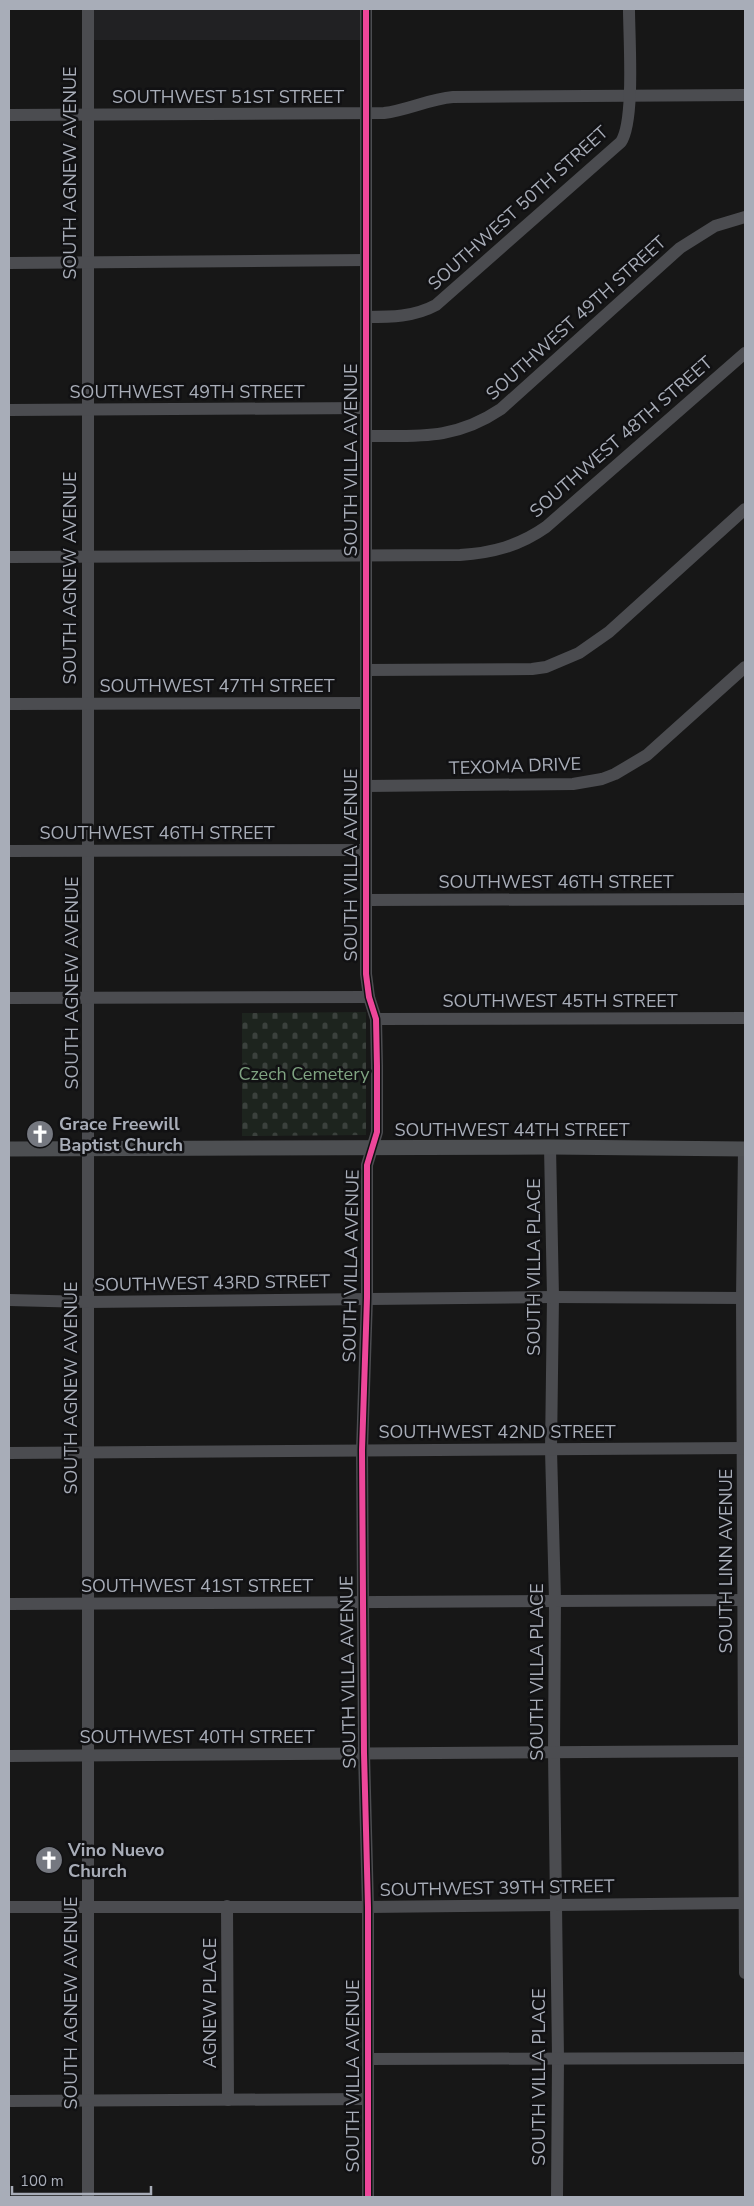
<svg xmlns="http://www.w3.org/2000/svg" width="754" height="2206" font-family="'Nunito Sans',sans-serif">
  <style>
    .built { fill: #212123 }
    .cemetery { fill: url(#cemetery-stones) }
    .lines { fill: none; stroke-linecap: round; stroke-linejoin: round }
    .minor { stroke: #4b4c50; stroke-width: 12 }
    .major { stroke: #4d4f52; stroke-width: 15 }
    .cycleway-casing { stroke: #111113; stroke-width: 9 }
    .cycleway { stroke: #ed469a; stroke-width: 6 }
    .labels { text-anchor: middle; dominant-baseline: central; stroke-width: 5; stroke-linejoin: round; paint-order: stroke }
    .street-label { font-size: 18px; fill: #a8adb8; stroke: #111113 }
    .park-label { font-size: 18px; fill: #7fa381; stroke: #111113 }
    .poi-label { font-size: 18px; font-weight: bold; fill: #a8adb8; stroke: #111113; text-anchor: start }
  </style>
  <defs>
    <pattern id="cemetery-stones" width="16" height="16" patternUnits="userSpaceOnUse" patternTransform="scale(1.25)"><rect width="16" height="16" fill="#1d241e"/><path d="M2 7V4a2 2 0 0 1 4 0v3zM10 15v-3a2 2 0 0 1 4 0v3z" fill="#3b413d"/></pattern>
  </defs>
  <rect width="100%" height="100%" fill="#171717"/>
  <rect class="built" x="94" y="9" width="266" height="31"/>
  <polygon class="cemetery" points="366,1012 366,1135 242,1136 242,1013"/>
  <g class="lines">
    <g class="minor">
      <polyline points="88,9 88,2197"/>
      <polyline points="366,9 366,974 369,997 376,1019 377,1066 377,1132 367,1165 367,1298 362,1450 364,1753 368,1907 368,2197"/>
      <path d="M9,115L384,113C408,110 429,99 453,97L745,95"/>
      <polyline points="9,263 366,260"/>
      <path d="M366,317C391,317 414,317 436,305L621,142C635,121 629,38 629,9"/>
      <polyline points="9,410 366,408"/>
      <path d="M366,436C419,436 455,440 501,409L680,248L715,226L745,217"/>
      <path d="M9,557L460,555C492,553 519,546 546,527L745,353"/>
      <polyline points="366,670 532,669 546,667 579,653 609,632 745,509"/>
      <polyline points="9,704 366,703"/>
      <polyline points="366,786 573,784 602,779 615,774 647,755 745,667"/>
      <polyline points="9,851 366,850"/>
      <polyline points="366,900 745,899"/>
      <polyline points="9,998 369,997"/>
      <polyline points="376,1019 745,1018"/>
      <polyline points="550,1147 553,1297 551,1450 555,1600 554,1752 558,2058 557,2197"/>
      <polyline points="744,1149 742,1298 745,1973"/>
      <polyline points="9,1300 88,1302 553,1297 745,1298"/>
      <polyline points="9,1453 745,1448"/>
      <polyline points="9,1604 745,1600"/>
      <polyline points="9,1756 745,1751"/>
      <polyline points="227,1906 228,2100"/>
      <polyline points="9,1907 368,1907 745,1903"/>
      <polyline points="368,2059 745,2058"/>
      <polyline points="9,2101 368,2099"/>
    </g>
    <polyline class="major" points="9,1149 550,1147 745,1149"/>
    <g class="cycleway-casing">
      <polyline id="cycleway" points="366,9 366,974 369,997 376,1019 377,1066 377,1132 367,1165 367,1298 362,1450 364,1753 368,1907 368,2197"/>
    </g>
    <use href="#cycleway" class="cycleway"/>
  </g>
  <defs>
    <g id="church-disc" transform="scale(1.4375)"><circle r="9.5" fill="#757880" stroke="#111113"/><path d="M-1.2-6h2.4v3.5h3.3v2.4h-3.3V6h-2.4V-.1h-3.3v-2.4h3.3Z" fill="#fff"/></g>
  </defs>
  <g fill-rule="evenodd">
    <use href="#church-disc" x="40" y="1134"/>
    <use href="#church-disc" x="49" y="1860"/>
  </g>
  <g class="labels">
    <g class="street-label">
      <text x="228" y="97">SOUTHWEST 51ST STREET</text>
      <text transform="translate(70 173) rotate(-90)">SOUTH AGNEW AVENUE</text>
      <text transform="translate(518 208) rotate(-42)">SOUTHWEST 50TH STREET</text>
      <text transform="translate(576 318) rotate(-42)">SOUTHWEST 49TH STREET</text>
      <text x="187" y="392">SOUTHWEST 49TH STREET</text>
      <text transform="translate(621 437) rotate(-41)">SOUTHWEST 48TH STREET</text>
      <text transform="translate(351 460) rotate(-90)">SOUTH VILLA AVENUE</text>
      <text transform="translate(70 578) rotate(-90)">SOUTH AGNEW AVENUE</text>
      <text x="217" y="686">SOUTHWEST 47TH STREET</text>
      <text transform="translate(515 766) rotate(-2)">TEXOMA DRIVE</text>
      <text x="157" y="833">SOUTHWEST 46TH STREET</text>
      <text transform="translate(351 865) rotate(-90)">SOUTH VILLA AVENUE</text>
      <text x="556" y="882">SOUTHWEST 46TH STREET</text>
      <text transform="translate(72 983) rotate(-90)">SOUTH AGNEW AVENUE</text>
      <text x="560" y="1001">SOUTHWEST 45TH STREET</text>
      <text x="512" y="1130">SOUTHWEST 44TH STREET</text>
      <text transform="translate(351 1266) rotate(-89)">SOUTH VILLA AVENUE</text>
      <text transform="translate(534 1267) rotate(-90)">SOUTH VILLA PLACE</text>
      <text transform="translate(212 1283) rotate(-1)">SOUTHWEST 43RD STREET</text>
      <text transform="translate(71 1388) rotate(-90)">SOUTH AGNEW AVENUE</text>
      <text x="497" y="1432">SOUTHWEST 42ND STREET</text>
      <text transform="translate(726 1561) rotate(-90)">SOUTH LINN AVENUE</text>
      <text x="197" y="1586">SOUTHWEST 41ST STREET</text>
      <text transform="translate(348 1672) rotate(-91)">SOUTH VILLA AVENUE</text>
      <text transform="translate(537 1672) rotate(-90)">SOUTH VILLA PLACE</text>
      <text x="197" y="1737">SOUTHWEST 40TH STREET</text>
      <text transform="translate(497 1888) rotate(-1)">SOUTHWEST 39TH STREET</text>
      <text transform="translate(71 2003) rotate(-90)">SOUTH AGNEW AVENUE</text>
      <text transform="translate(210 2003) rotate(-90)">AGNEW PLACE</text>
      <text transform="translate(353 2076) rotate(-90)">SOUTH VILLA AVENUE</text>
      <text transform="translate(539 2077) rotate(-90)">SOUTH VILLA PLACE</text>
    </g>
    <g class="park-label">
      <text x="304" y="1074">Czech Cemetery</text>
    </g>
    <g class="poi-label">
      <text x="59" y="1124">Grace Freewill<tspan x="59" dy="21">Baptist Church</tspan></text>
      <text x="68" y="1850">Vino Nuevo<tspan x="68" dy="21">Church</tspan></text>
    </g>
  </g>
  <rect width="754" height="2206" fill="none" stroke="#a8adb8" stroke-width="20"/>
  <path d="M12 2186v8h139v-8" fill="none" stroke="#a8adb8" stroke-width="2.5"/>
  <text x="20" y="2186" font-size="15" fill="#a8adb8" stroke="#111113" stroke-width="4" paint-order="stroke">100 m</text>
</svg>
